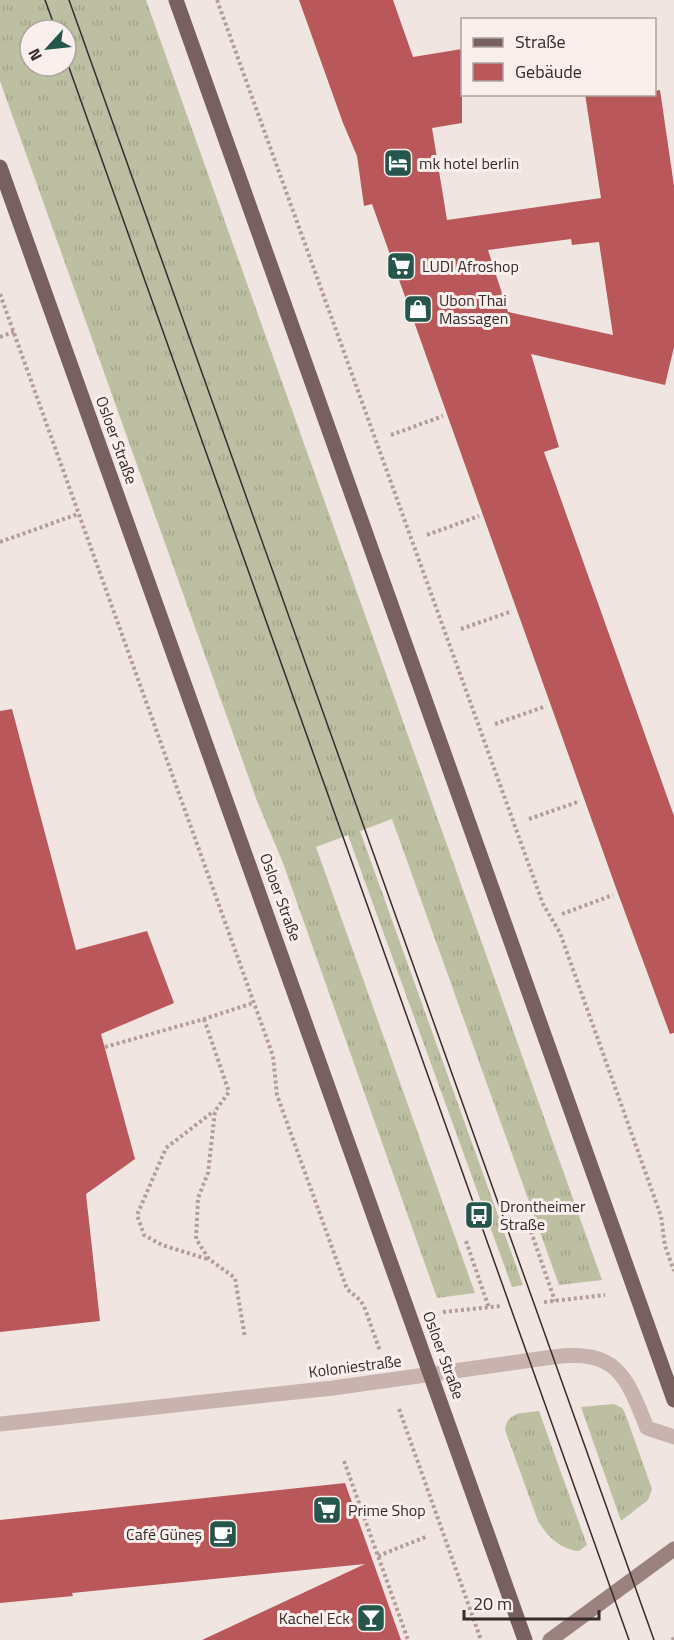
<svg xmlns="http://www.w3.org/2000/svg" width="674" height="1640" font-family="'Titillium Web',sans-serif">
  <style>
    .grass { fill: url(#grass-tufts); fill-rule: evenodd }
    .building { fill: #b9575a; fill-rule: evenodd }
    .lines { fill: none; stroke-linecap: round; stroke-linejoin: round }
    .path { stroke: #b49d98; stroke-width: 4; stroke-dasharray: 3 3; stroke-linecap: butt }
    .street { stroke: #c8b3ae; stroke-width: 15 }
    .secondary { stroke: #9c827f; stroke-width: 15 }
    .primary { stroke: #78605e; stroke-width: 15 }
    .tram { stroke: #382c2b; stroke-width: 1.5 }
    .labels { text-anchor: middle; dominant-baseline: central; stroke-width: 6; stroke-linejoin: round; paint-order: stroke }
    .poi-label { font-size: 16px; fill: #382c2b; stroke: #f9f0ed; text-anchor: start }
    .street-label { font-size: 16px; fill: #382c2b; stroke: #f9f0ed }
  </style>
  <defs>
    <pattern id="grass-tufts" width="24" height="20" patternUnits="userSpaceOnUse" patternTransform="scale(1.5)"><rect width="24" height="20" fill="#bdbfa2"/><path d="M3 7l-1-3M5 7V3M7 7l1-3M15 17l-1-3M17 17v-4M19 17l1-3" fill="none" stroke="#a3a48c"/></pattern>
  </defs>
  <rect width="100%" height="100%" fill="#f1e5e1"/>
  <g class="grass">
    <path d="M0,0H146L602,1280L559,1285L392,819L360,831L523,1285L512,1287L348,835L316,847L475,1293L437,1298L283,863L257,801L0,81ZM30,30H66V66H30Z"/>
    <polygon points="614,1404 622,1408 625,1413 652,1489 648,1500 621,1521 581,1407"/>
    <path d="M539,1411L587,1545L579,1551C561,1550 547,1536 538,1521L505,1430C507,1411 524,1413 539,1411Z"/>
  </g>
  <g class="building">
    <path d="M299,0H393L413,57L462,49V123L432,128L447,220L601,198L585,94H654V91L660,90L674,186V347L665,385L531,354L559,447L544,452L674,816V1033L670,1034L616,888L372,204L364,206L357,156L343,123ZM571,239L572,245L599,242L613,335L508,312L488,250Z"/>
    <polygon points="12,709 76,950 147,931 174,1003 101,1034 135,1159 86,1194 100,1321 0,1332 0,711"/>
    <polygon points="345,1483 401,1640 202,1640 365,1564 72,1593 73,1596 0,1603 0,1520"/>
  </g>
  <g class="lines">
    <g class="path">
      <polyline points="217,0 543,904 560,933 661,1216 665,1246 674,1271"/>
      <polyline points="0,294 273,1056 277,1095 347,1289 360,1300 364,1306 380,1351"/>
      <polyline points="0,337 14,332"/>
      <polyline points="391,435 443,416"/>
      <polyline points="427,535 479,516"/>
      <polyline points="0,542 78,514"/>
      <polyline points="461,629 512,611"/>
      <polyline points="495,724 546,706"/>
      <polyline points="529,819 580,801"/>
      <polyline points="562,914 613,895"/>
      <polyline points="204,1019 229,1092 215,1111 208,1173 198,1198 196,1239 209,1259 235,1278 245,1338"/>
      <polyline points="105,1047 204,1019 253,1003"/>
      <polyline points="527,1220 555,1301"/>
      <polyline points="466,1241 489,1308"/>
      <polyline points="207,1259 162,1245 144,1235 137,1215 166,1148 214,1111"/>
      <polyline points="544,1302 605,1295"/>
      <polyline points="443,1312 501,1306"/>
      <polyline points="399,1409 481,1640"/>
      <polyline points="344,1461 408,1640"/>
      <polyline points="378,1556 428,1536"/>
      <polyline points="672,1640 674,1638"/>
    </g>
    <path class="street" d="M0,1424L333,1388L553,1357C617,1349 626,1375 647,1428L674,1437"/>
    <polyline class="secondary" points="550,1640 674,1549"/>
    <g class="primary">
      <polyline points="176,0 674,1400"/>
      <polyline points="0,167 525,1640"/>
    </g>
    <g class="tram">
      <polyline points="45,0 56,30"/>
      <polyline points="69,0 654,1640"/>
      <polyline points="66,59 629,1640"/>
    </g>
  </g>
  <defs>
    <g id="hotel-square" transform="scale(1.5)"><rect x="-9" y="-9" width="18" height="18" rx="4" fill="#25554b" stroke="#f9f0ed"/><path d="M-6-4.5h1.5V1H6V5H4.5V3h-9V5H-6ZM-4 0a1.8 1.8 0 1 1 3.6 0ZM.5 0V-2.5h3Q6-2.5 6 0Z" fill="#fff"/></g>
    <g id="supermarket-square" transform="scale(1.5)"><rect x="-9" y="-9" width="18" height="18" rx="4" fill="#25554b" stroke="#f9f0ed"/><path d="M-6-5.5h2.5l.6 2H6L4.5 2H-2.5L-4.4-4H-6ZM-1.5 3.2a1.3 1.3 0 1 0 .1 0ZM3 3.2a1.3 1.3 0 1 0 .1 0Z" fill="#fff"/></g>
    <g id="shop-square" transform="scale(1.5)"><rect x="-9" y="-9" width="18" height="18" rx="4" fill="#25554b" stroke="#f9f0ed"/><path d="M-5-2.5h2.3a2.7 3.5 0 0 1 5.4 0H5L5.5 6h-11ZM-1.5-2.5h3a1.5 2.3 0 0 0-3 0Z" fill="#fff"/></g>
    <g id="bus-square" transform="scale(1.5)"><rect x="-9" y="-9" width="18" height="18" rx="4" fill="#25554b" stroke="#f9f0ed"/><path d="M-5-6H5V4H4V6H2V4H-2V6H-4V4H-5ZM-3.5-4V0h7V-4ZM-3.5 1.2v1.5H-2V1.2ZM2 1.2v1.5H3.5V1.2Z" fill="#fff"/></g>
    <g id="cafe-square" transform="scale(1.5)"><rect x="-9" y="-9" width="18" height="18" rx="4" fill="#25554b" stroke="#f9f0ed"/><path d="M-5.5-4.5H6V0H3Q3 3.5 0 3.5H-2.5Q-5.5 3.5-5.5 0ZM3-3.2v2h1.7v-2ZM-6 4.5H4V6H-6Z" fill="#fff"/></g>
    <g id="bar-square" transform="scale(1.5)"><rect x="-9" y="-9" width="18" height="18" rx="4" fill="#25554b" stroke="#f9f0ed"/><path d="M-6-5H6L.8 .8V4.5H3.5V6h-7V4.5H-.8V.8Z" fill="#fff"/></g>
  </defs>
  <g fill-rule="evenodd">
    <use href="#hotel-square" x="398" y="163"/>
    <use href="#supermarket-square" x="401" y="266"/>
    <use href="#shop-square" x="418" y="309"/>
    <use href="#bus-square" x="479" y="1215"/>
    <use href="#supermarket-square" x="327" y="1510"/>
    <use href="#cafe-square" x="223" y="1534"/>
    <use href="#bar-square" x="371" y="1618"/>
  </g>
  <g class="labels">
    <g class="poi-label">
      <text x="419" y="163">mk hotel berlin</text>
      <text x="422" y="266">LUDI Afroshop</text>
      <text x="439" y="300">Ubon Thai<tspan x="439" dy="18">Massagen</tspan></text>
      <text x="500" y="1206">Drontheimer<tspan x="500" dy="18">Straße</tspan></text>
      <text x="348" y="1510">Prime Shop</text>
      <text x="202" y="1534" text-anchor="end">Café Güneş</text>
      <text x="350" y="1618" text-anchor="end">Kachel Eck</text>
    </g>
    <g class="street-label">
      <text transform="translate(117 440) rotate(70)">Osloer Straße</text>
      <text transform="translate(281 897) rotate(70)">Osloer Straße</text>
      <text transform="translate(444 1355) rotate(70)">Osloer Straße</text>
      <text transform="translate(355 1366) rotate(-7)">Koloniestraße</text>
    </g>
  </g>
  <rect x="461" y="18" width="195" height="78" fill="#f9f0ed" stroke="#aca29f" stroke-width="1.5"/>
  <rect x="473" y="38" width="30" height="9" fill="#78605e" stroke="#aca29f" stroke-width="1.5"/>
  <text x="515" y="48" font-size="18" fill="#382c2b">Straße</text>
  <rect x="473" y="63" width="30" height="18" fill="#b9575a" stroke="#aca29f" stroke-width="1.5"/>
  <text x="515" y="78" font-size="18" fill="#382c2b">Gebäude</text>
  <g transform="translate(48 48) rotate(243)"><circle r="28" fill="#f9f0ed" stroke="#aca29f" stroke-width="1.5"/>
  <path d="M0-4.5L10 22L0 15L-10 22Z" fill="#25554b"/>
  <text y="-9" font-size="16" font-weight="bold" text-anchor="middle" fill="#382c2b">N</text>
  </g>
  <path d="M464 1610v9h135v-9" fill="none" stroke="#382c2b" stroke-width="3"/>
  <text x="473" y="1610" font-size="18" fill="#382c2b" stroke="#f9f0ed" stroke-width="4.5" paint-order="stroke">20 m</text>
</svg>
